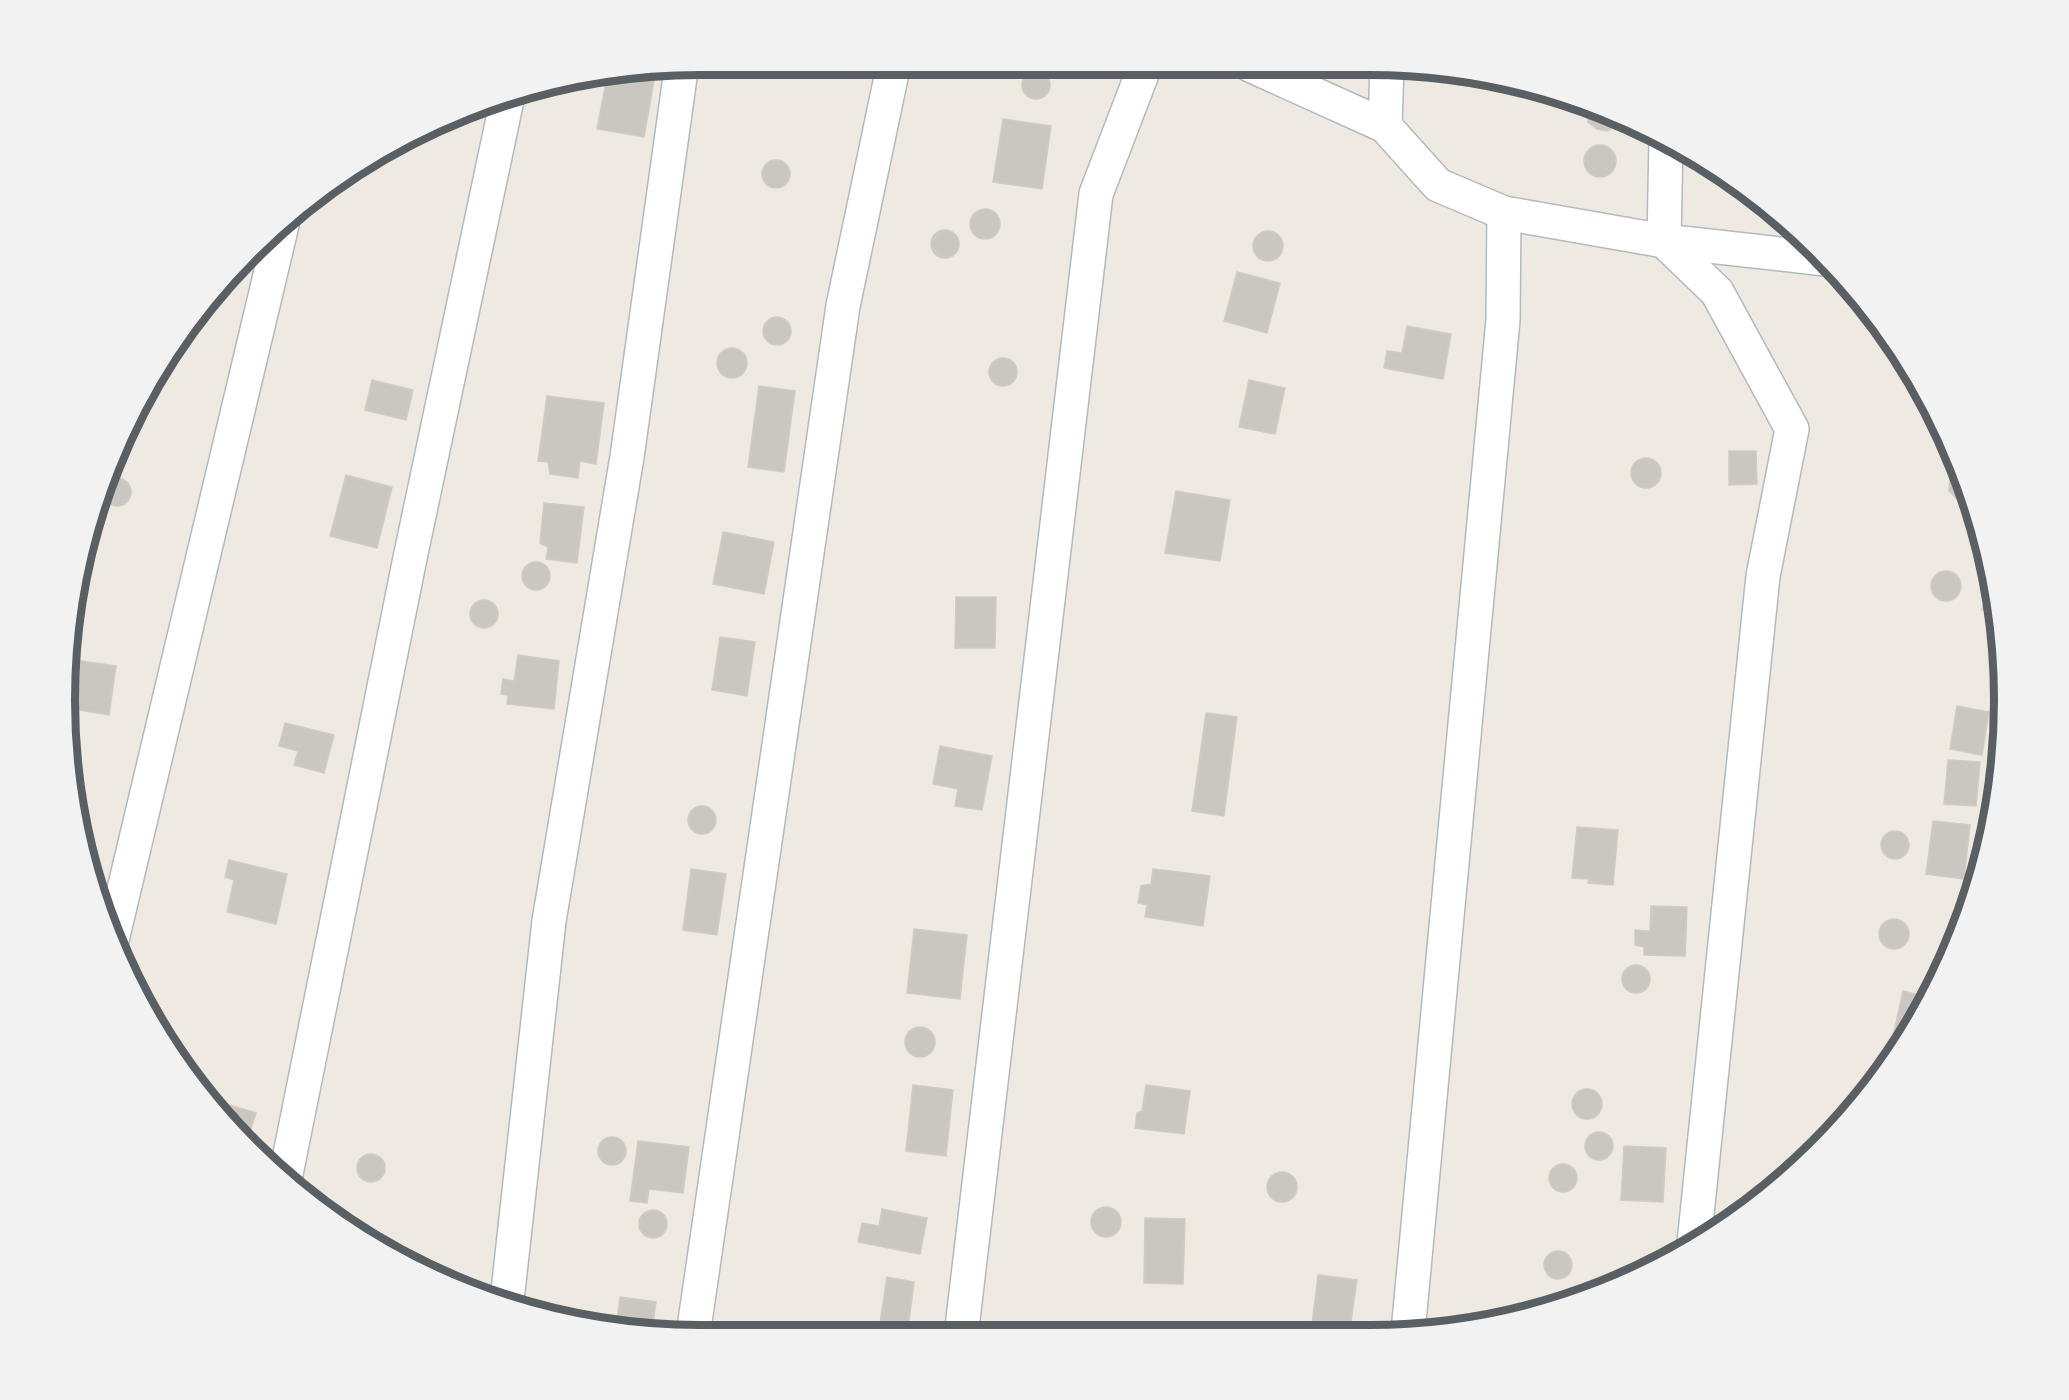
<svg xmlns="http://www.w3.org/2000/svg" width="2069" height="1400" font-family="'Source Sans 3',sans-serif">
  <style>
    .building { fill: #cac7c1; stroke: #d2cbc0; stroke-width: 1.5 }
    .lines { fill: none; stroke-linecap: round; stroke-linejoin: round }
    .minor-casing { stroke: #b4b9bd; stroke-width: 36 }
    .minor { stroke: #fff; stroke-width: 33 }
    .rim { fill: none; stroke: #5a5f63; stroke-width: 8 }
  </style>
  <rect width="100%" height="100%" fill="#eeeae2"/>
  <g class="building">
    <polygon points="617,70 656,70 644,137 597,129 608,72"/>
    <circle cx="1036" cy="85" r="14"/>
    <polygon points="1588,109 1619,120 1619,121 1608,131 1597,129 1588,122"/>
    <polygon points="1003,119 1051,126 1042,189 993,182"/>
    <circle cx="1600" cy="161" r="16"/>
    <circle cx="776" cy="174" r="14"/>
    <circle cx="985" cy="224" r="15"/>
    <circle cx="945" cy="244" r="14"/>
    <circle cx="1268" cy="246" r="15"/>
    <polygon points="1237,272 1280,283 1267,333 1224,321"/>
    <circle cx="777" cy="331" r="14"/>
    <polygon points="1407,326 1451,334 1443,379 1384,368 1387,351 1402,353"/>
    <circle cx="732" cy="363" r="15"/>
    <circle cx="1003" cy="372" r="14"/>
    <polygon points="372,380 413,390 406,420 365,410"/>
    <polygon points="1249,380 1285,388 1275,434 1239,427"/>
    <polygon points="759,386 795,391 784,472 748,467"/>
    <polygon points="547,396 604,403 596,464 580,461 578,478 550,474 548,462 538,461"/>
    <polygon points="1729,451 1756,451 1757,484 1729,485"/>
    <circle cx="1646" cy="473" r="15"/>
    <polygon points="1958,470 1960,470 1968,497 1966,498 1956,498 1949,491 1950,477"/>
    <polygon points="346,475 392,487 377,548 330,536"/>
    <circle cx="117" cy="492" r="14"/>
    <polygon points="1176,491 1230,500 1220,561 1165,553"/>
    <polygon points="544,503 584,507 577,563 546,559 548,547 540,543"/>
    <polygon points="723,532 774,542 764,594 713,584"/>
    <circle cx="536" cy="576" r="14"/>
    <polygon points="1991,571 1992,576 1996,613 1982,610"/>
    <circle cx="1946" cy="586" r="15"/>
    <polygon points="956,597 996,597 995,648 955,648"/>
    <circle cx="484" cy="614" r="14"/>
    <polygon points="720,637 755,642 747,696 712,690"/>
    <polygon points="518,655 559,661 554,709 507,704 508,695 501,694 503,679 514,681"/>
    <polygon points="81,661 116,666 109,715 72,709 74,694 68,693 67,681 77,683"/>
    <polygon points="1957,706 1989,712 1982,755 1950,749"/>
    <polygon points="1206,713 1237,717 1224,816 1192,811"/>
    <polygon points="285,723 334,735 324,773 294,765 298,751 279,746"/>
    <polygon points="940,746 992,756 982,810 955,806 958,789 933,784"/>
    <polygon points="1948,760 1980,762 1976,806 1944,804"/>
    <circle cx="702" cy="820" r="14"/>
    <polygon points="1933,821 1970,825 1964,879 1926,874"/>
    <polygon points="1577,827 1618,830 1613,885 1588,883 1589,879 1572,878"/>
    <circle cx="1895" cy="845" r="14"/>
    <polygon points="229,860 287,874 276,924 227,912 234,880 225,877"/>
    <polygon points="691,869 726,874 717,935 683,930"/>
    <polygon points="1153,869 1210,876 1203,926 1145,917 1147,905 1138,903 1141,886 1151,884"/>
    <polygon points="1651,906 1687,907 1685,956 1644,955 1644,947 1635,945 1635,930 1650,931"/>
    <circle cx="1894" cy="934" r="15"/>
    <polygon points="914,929 967,935 960,999 907,993"/>
    <circle cx="1636" cy="979" r="14"/>
    <polygon points="1903,991 1927,997 1900,1048 1891,1046"/>
    <circle cx="920" cy="1042" r="15"/>
    <polygon points="913,1085 953,1090 946,1156 906,1151"/>
    <polygon points="1146,1085 1190,1091 1184,1134 1135,1128 1137,1113 1142,1111"/>
    <circle cx="1587" cy="1104" r="15"/>
    <polygon points="213,1100 256,1113 246,1144"/>
    <circle cx="1599" cy="1146" r="14"/>
    <circle cx="612" cy="1151" r="14"/>
    <polygon points="638,1141 689,1147 683,1193 649,1189 647,1203 630,1201"/>
    <polygon points="1624,1146 1666,1148 1663,1202 1621,1200"/>
    <circle cx="371" cy="1168" r="14"/>
    <circle cx="1563" cy="1178" r="14"/>
    <circle cx="1282" cy="1187" r="15"/>
    <circle cx="1106" cy="1222" r="15"/>
    <polygon points="882,1209 927,1218 920,1254 858,1242 862,1223 879,1226"/>
    <circle cx="653" cy="1224" r="14"/>
    <polygon points="1145,1218 1185,1219 1183,1284 1144,1283"/>
    <circle cx="1558" cy="1265" r="14"/>
    <polygon points="1318,1275 1357,1280 1350,1328 1312,1324"/>
    <polygon points="887,1277 914,1282 907,1336 878,1336"/>
    <polygon points="620,1297 656,1302 652,1331 616,1327"/>
    <polygon points="1137,1325 1145,1329 1150,1336 1122,1336 1127,1328"/>
  </g>
  <g class="lines">
    <g class="minor-casing">
      <g id="minor">
        <polyline points="1250,65 1385,126 1438,185 1504,213 1664,241 1825,259"/>
        <polyline points="1385,126 1387,66"/>
        <polyline points="1666,140 1664,241 1717,292 1792,429 1763,576 1694,1243"/>
        <polyline points="112,940 282,225"/>
        <polyline points="285,1179 410,558 508,95"/>
        <polyline points="507,1300 549,921 627,457 681,70"/>
        <polyline points="1408,1332 1503,320 1504,213"/>
        <polyline points="693,1335 843,306 893,68"/>
        <polyline points="961,1336 1096,194 1145,66"/>
      </g>
    </g>
    <use href="#minor" class="minor"/>
  </g>
  <path d="M0 0H2069V1400H0ZM700 75H1369A625 625 0 0 1 1994 700V700A625 625 0 0 1 1369 1325H700A625 625 0 0 1 75 700V700A625 625 0 0 1 700 75Z" fill="#f2f2f3" fill-rule="evenodd"/>
  <path class="rim" d="M700 75H1369A625 625 0 0 1 1994 700V700A625 625 0 0 1 1369 1325H700A625 625 0 0 1 75 700V700A625 625 0 0 1 700 75Z"/>
</svg>
